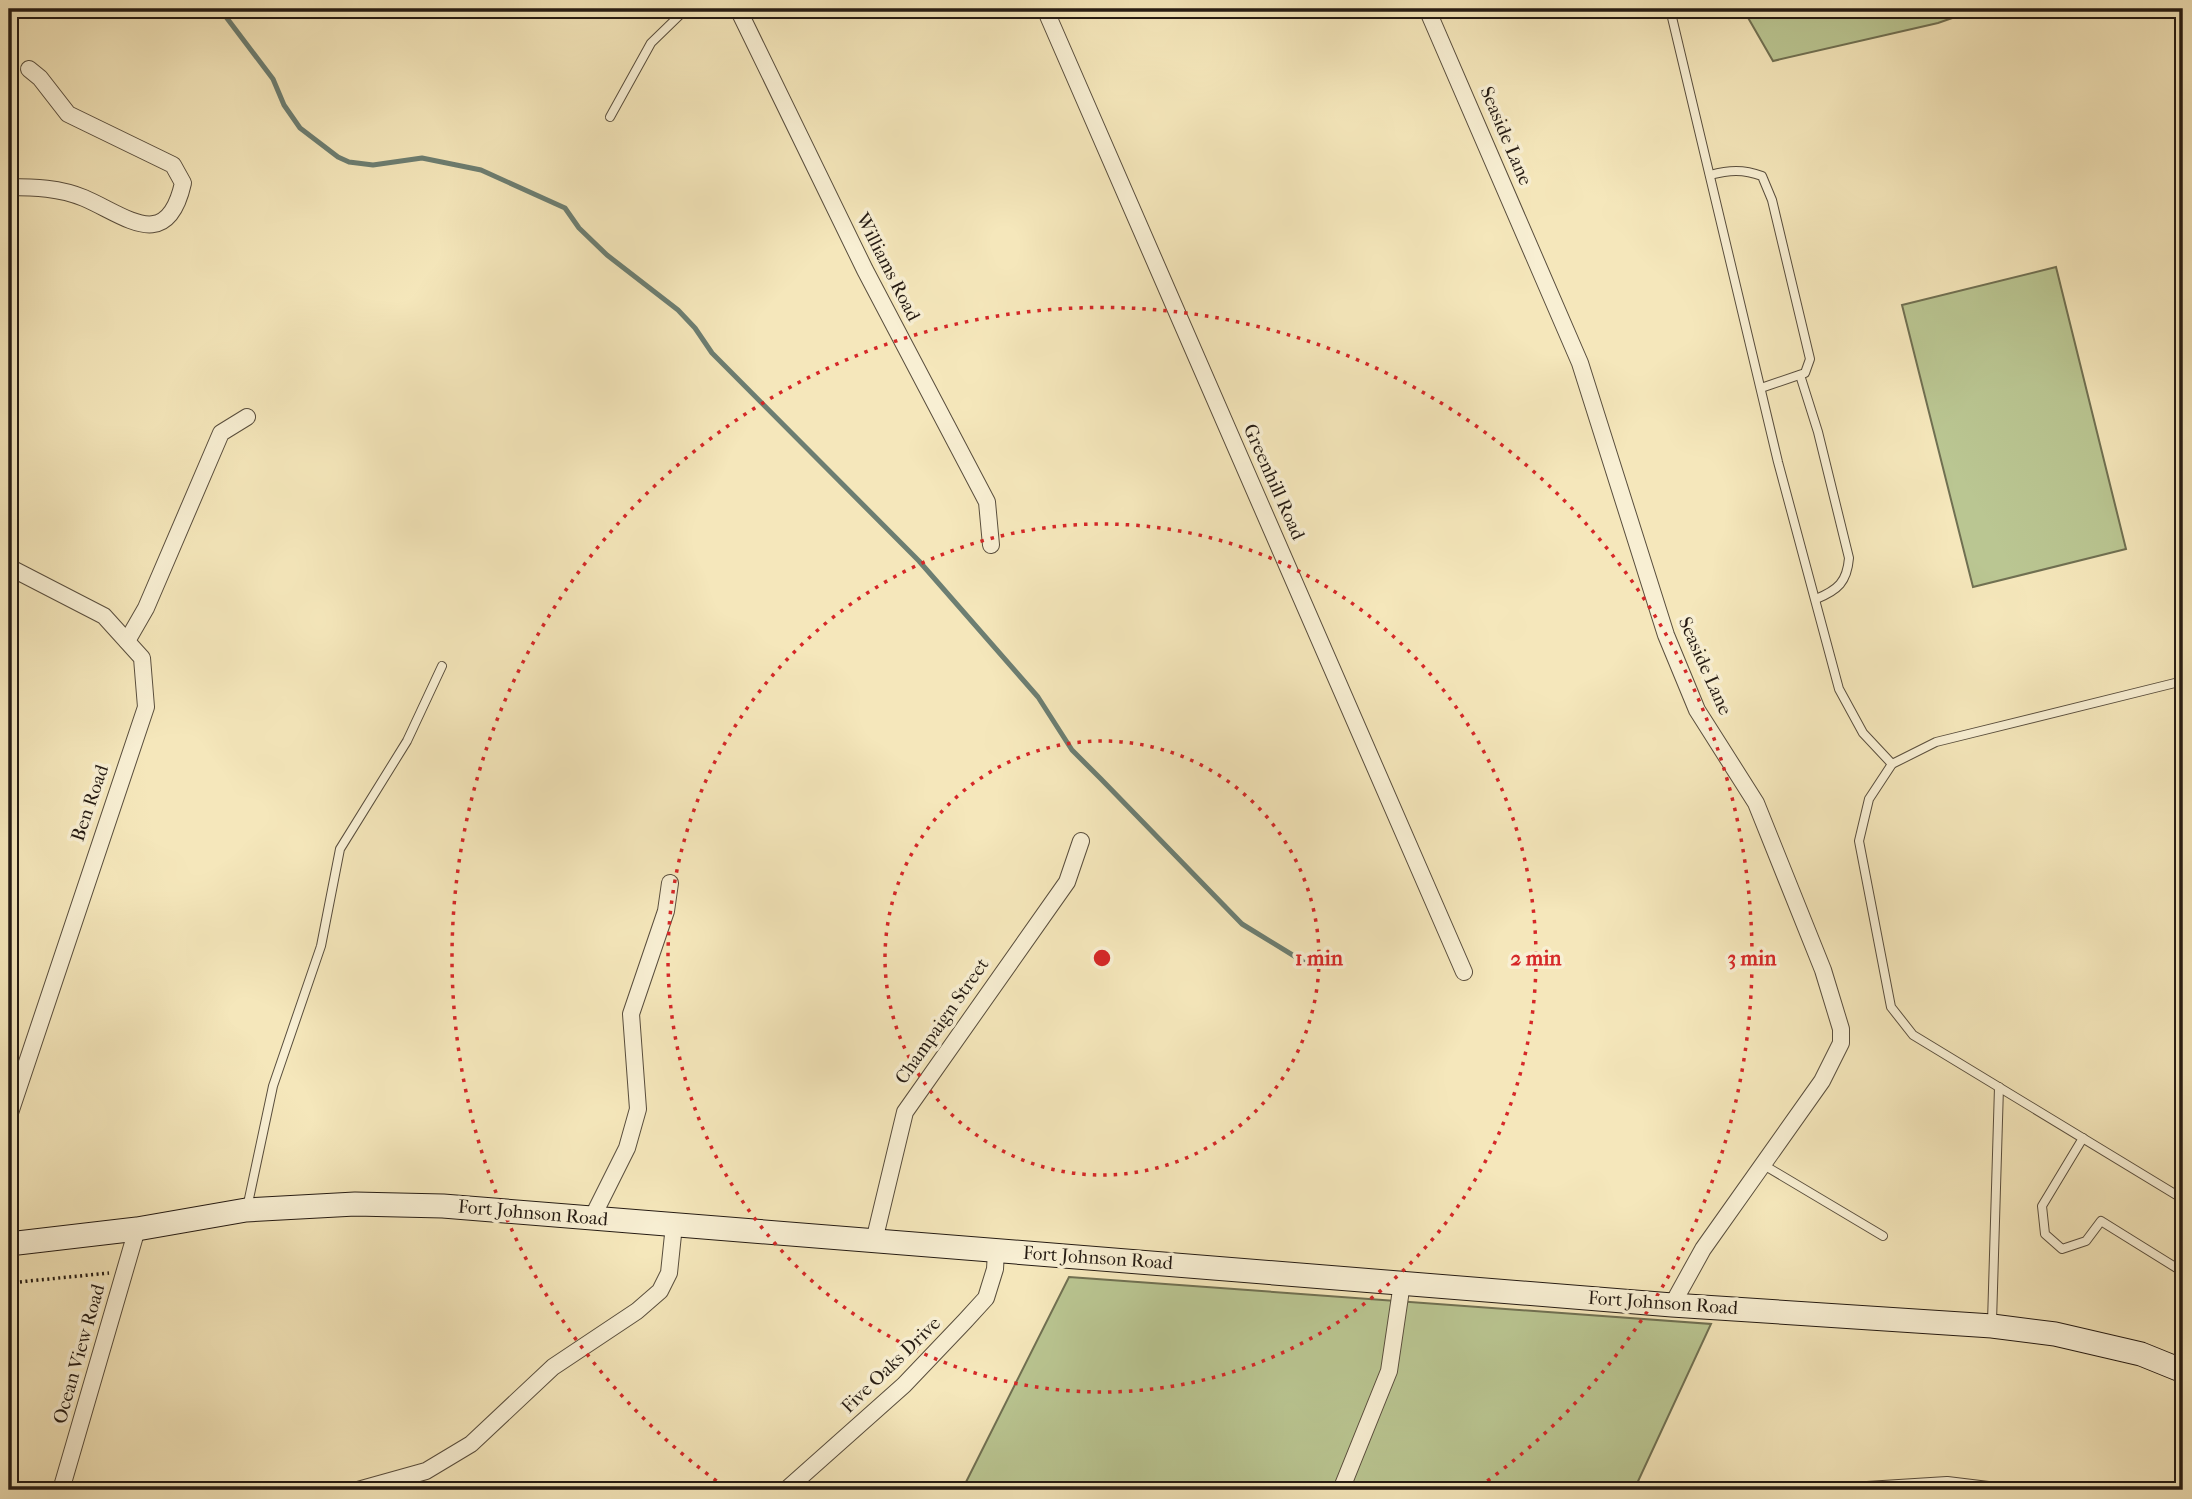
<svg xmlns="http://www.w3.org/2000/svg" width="2192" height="1499" font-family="'IM FELL French Canon',serif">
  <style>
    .green { fill: #bac692; stroke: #707052; stroke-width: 2 }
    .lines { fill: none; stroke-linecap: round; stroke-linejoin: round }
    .stream { stroke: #6c7e72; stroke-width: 5 }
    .lane-casing { stroke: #594e3d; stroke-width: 10 }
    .street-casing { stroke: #594e3d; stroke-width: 18 }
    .secondary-casing { stroke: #251b13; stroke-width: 25 }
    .path { stroke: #251b13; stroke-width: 3.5; stroke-dasharray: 2 3.5; stroke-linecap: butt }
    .lane { stroke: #f8efd3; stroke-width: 8 }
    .street { stroke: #f8efd3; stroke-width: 16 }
    .secondary { stroke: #f8efd3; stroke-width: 23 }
    .ring { fill: none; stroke: #d62828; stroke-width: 3.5; stroke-dasharray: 3.5 7 }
    .labels { text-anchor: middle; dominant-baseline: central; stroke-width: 7; stroke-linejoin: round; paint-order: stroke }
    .street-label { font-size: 19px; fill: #251b13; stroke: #f8efd3 }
    .centre { fill: #d62828; stroke: #f8efd3; stroke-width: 3.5 }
    .ring-label { font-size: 21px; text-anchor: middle; font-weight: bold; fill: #d62828; stroke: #f8efd3; stroke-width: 7; stroke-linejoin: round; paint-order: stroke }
  </style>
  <rect width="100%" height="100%" fill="#f5e7bb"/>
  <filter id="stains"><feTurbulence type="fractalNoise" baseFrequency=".00286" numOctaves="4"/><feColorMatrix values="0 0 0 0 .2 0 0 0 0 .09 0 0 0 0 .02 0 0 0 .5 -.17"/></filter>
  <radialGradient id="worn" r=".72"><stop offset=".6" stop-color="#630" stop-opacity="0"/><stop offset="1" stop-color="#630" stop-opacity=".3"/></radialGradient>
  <g class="green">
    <polygon points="1743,9 1978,9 1938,23 1773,61"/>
    <polygon points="2056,267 2126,549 1973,587 1902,305"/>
    <polygon points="1069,1277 1711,1324 1634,1490 962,1490"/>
  </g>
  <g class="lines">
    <polyline class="stream" points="220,9 273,79 284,105 300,128 338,157 349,162 373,165 422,158 481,170 565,208 579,228 607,255 678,310 695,328 712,353 919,561 1038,697 1072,750 1101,779 1242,924 1304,962"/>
    <g class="lane-casing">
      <g id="lane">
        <polyline points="1670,9 1778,462 1839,689 1863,733 1892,764"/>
        <polyline points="610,117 651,43 686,9"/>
        <path d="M1710,175C1729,170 1743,169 1762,176L1772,200L1810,359L1805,373L1761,388"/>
        <path d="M1800,375L1818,432L1849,558C1847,582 1838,590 1816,599"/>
        <polyline points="2183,681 1936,742 1892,764 1869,799 1859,841 1891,1007 1913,1035 2183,1199"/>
        <polyline points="2083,1138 2042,1206 2045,1234 2062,1249 2086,1241 2101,1221 2183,1272"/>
        <polyline points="1762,1164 1883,1236"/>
        <polyline points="247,1208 273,1086 321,946 340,849 407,741 442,666"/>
        <polyline points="1992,1322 1999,1087"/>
      </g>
    </g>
    <g class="street-casing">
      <g id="street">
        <polyline points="738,9 865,270 987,502 991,545"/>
        <polyline points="1045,9 1464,972"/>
        <polyline points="1427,9 1580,363 1666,635 1697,710 1756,803 1823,970 1841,1029 1841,1043 1822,1081 1703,1249 1672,1305"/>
        <path d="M9,187C34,187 60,188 84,198C126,216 167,254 183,183L173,165L68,114L40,78L29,69"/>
        <polyline points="9,567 104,616 142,658 146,707 9,1116"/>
        <polyline points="127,641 146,608 221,433 247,417"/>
        <polyline points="592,1218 627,1148 638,1109 631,1014 666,911 670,883"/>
        <polyline points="874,1241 905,1112 1067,882 1081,841"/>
        <polyline points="61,1490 137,1229"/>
        <polyline points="358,1490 426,1471 471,1444 553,1367 637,1311 660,1291 669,1273 674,1225"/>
        <polyline points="786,1490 904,1385 965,1321 986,1298 995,1269 996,1252"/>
        <polyline points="1341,1490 1389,1371 1402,1283"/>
        <polyline points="1867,1490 1947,1485 1988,1490"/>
      </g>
    </g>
    <g class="secondary-casing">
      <polyline id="secondary" points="9,1244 137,1229 246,1210 355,1204 443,1206 1672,1305 1992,1326 2055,1334 2141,1354 2183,1371"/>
    </g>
    <polyline class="path" points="9,1283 109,1273"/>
    <use href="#lane" class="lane"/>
    <use href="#street" class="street"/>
    <use href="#secondary" class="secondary"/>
  </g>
  <g class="ring">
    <circle cx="1102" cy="958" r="217"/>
    <circle cx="1102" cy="958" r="434"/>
    <path d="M725 1487A650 650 0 1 1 1479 1487"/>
  </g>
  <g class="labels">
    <g class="street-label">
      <text transform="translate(1506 136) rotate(67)">Seaside Lane</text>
      <text transform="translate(888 267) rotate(63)">Williams Road</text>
      <text transform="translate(1274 482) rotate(66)">Greenhill Road</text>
      <text transform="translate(1705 666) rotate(66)">Seaside Lane</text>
      <text transform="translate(90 803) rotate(-71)">Ben Road</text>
      <text transform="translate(942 1021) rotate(-55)">Champaign Street</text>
      <text transform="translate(533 1213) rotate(5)">Fort Johnson Road</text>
      <text transform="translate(1098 1258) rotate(4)">Fort Johnson Road</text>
      <text transform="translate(1663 1303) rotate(4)">Fort Johnson Road</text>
      <text transform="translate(79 1354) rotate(-74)">Ocean View Road</text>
      <text transform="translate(891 1365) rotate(-44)">Five Oaks Drive</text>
    </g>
  </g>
  <circle cx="1102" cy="958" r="10" class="centre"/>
  <g class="ring-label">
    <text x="1319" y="965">1 min</text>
    <text x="1536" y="965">2 min</text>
    <text x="1752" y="965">3 min</text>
  </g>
  <rect width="2192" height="1499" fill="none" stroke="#f5e7bb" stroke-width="35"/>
  <rect x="10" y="10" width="2171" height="1478" fill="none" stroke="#251b13" stroke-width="3.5"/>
  <rect x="18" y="18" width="2157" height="1464" fill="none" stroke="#251b13" stroke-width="2"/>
  <rect width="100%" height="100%" filter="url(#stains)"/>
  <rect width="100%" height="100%" fill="url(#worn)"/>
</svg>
